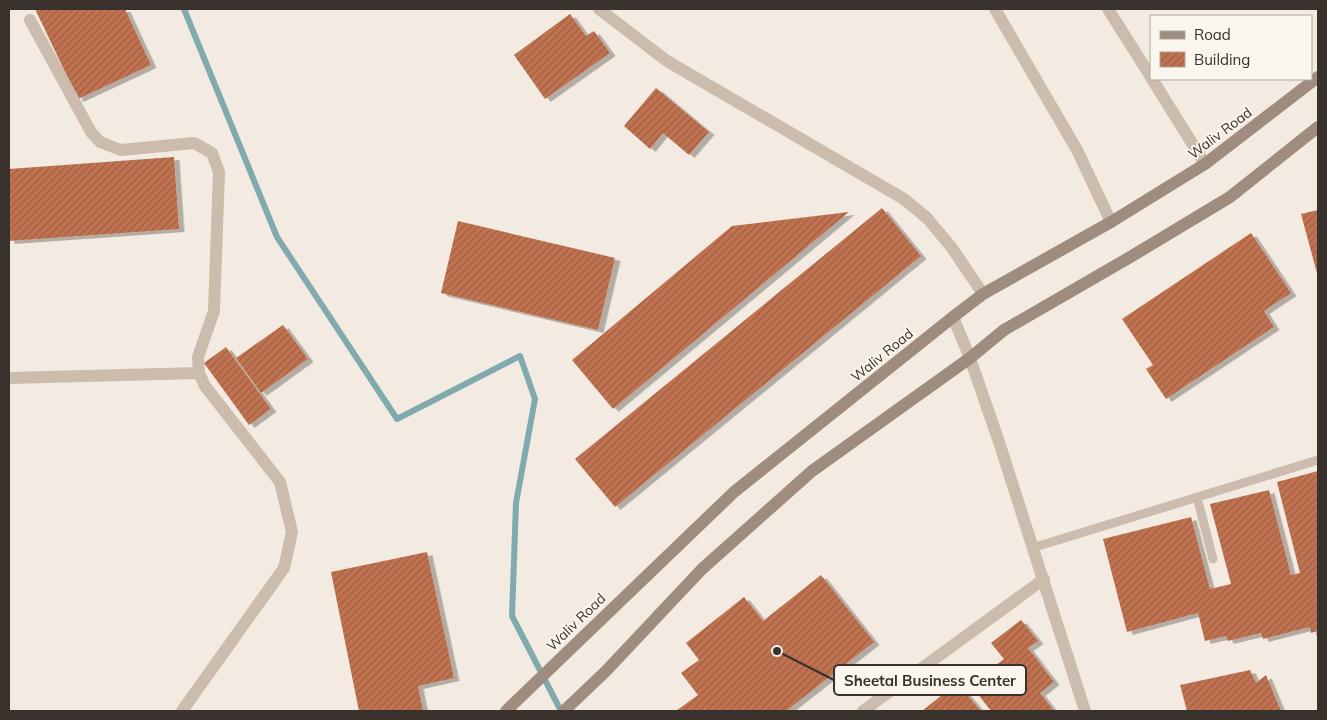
<svg xmlns="http://www.w3.org/2000/svg" width="1327" height="720" font-family="Mulish,sans-serif">
  <style>
    .lines { fill: none; stroke-linecap: round; stroke-linejoin: round }
    .stream { stroke: #81aaaf; stroke-width: 6 }
    .building { fill: url(#building-hatch); filter: url(#shadow) }
    .lane { stroke: #cbbcad; stroke-width: 9 }
    .street { stroke: #cbbcad; stroke-width: 12 }
    .secondary { stroke: #9e8c7e; stroke-width: 12 }
    .labels { text-anchor: middle; dominant-baseline: central; stroke-width: 4; stroke-linejoin: round; paint-order: stroke }
    .street-label { font-size: 14px; fill: #39312b; stroke: #faf5ed }
    .leader { fill: none; stroke: #39312b; stroke-width: 2 }
    .callout-dot { fill: #39312b; stroke: #faf5ed; stroke-width: 2 }
    .callout { fill: #faf5ed; stroke: #39312b; stroke-width: 2 }
    .callout-label { font-size: 15px; text-anchor: middle; font-weight: bold; fill: #39312b }
  </style>
  <defs>
    <pattern id="building-hatch" width="6" height="6" patternUnits="userSpaceOnUse" patternTransform="scale(1.25)"><rect width="6" height="6" fill="#c17351"/><path d="M-1 1l2-2M0 6l6-6M5 7l2-2" fill="none" stroke="#9e5f43"/></pattern>
    <filter id="shadow"><feDropShadow dx="5.5" dy="3" stdDeviation="0" flood-color="#0004"/></filter>
  </defs>
  <rect width="100%" height="100%" fill="#f3ebe1"/>
  <g class="lines">
    <polyline class="stream" points="184,9 277,237 397,419 520,356 535,399 516,503 512,616 561,711"/>
  </g>
  <g class="building">
    <polygon points="35,9 125,9 151,65 78,99"/>
    <polygon points="570,14 586,36 594,31 610,53 545,99 514,55"/>
    <polygon points="656,88 709,132 689,155 663,133 650,149 624,126"/>
    <polygon points="174,157 179,229 9,241 9,169"/>
    <polygon points="882,208 921,256 615,507 575,459"/>
    <polygon points="1318,210 1318,277 1301,214"/>
    <polygon points="849,212 613,409 572,360 732,226"/>
    <polygon points="458,221 615,258 598,330 441,293"/>
    <polygon points="1251,233 1291,293 1264,311 1274,327 1166,399 1146,369 1153,365 1122,319"/>
    <polygon points="283,325 308,359 261,393 236,358"/>
    <polygon points="226,347 271,409 249,425 204,363"/>
    <polygon points="1318,471 1318,631 1311,633 1310,627 1263,639 1261,633 1228,641 1226,636 1205,641 1198,613 1127,632 1103,539 1191,517 1210,589 1231,584 1210,504 1269,490 1291,575 1300,573 1277,482"/>
    <polygon points="427,552 454,678 418,686 423,710 359,711 331,572"/>
    <polygon points="821,575 874,642 786,711 676,711 698,695 681,673 699,660 686,643 744,597 763,621"/>
    <polygon points="1021,620 1038,641 1028,648 1054,682 1040,693 1054,711 991,711 970,684 1004,659 991,643"/>
    <polygon points="1250,670 1256,683 1266,675 1281,711 1187,711 1180,685"/>
    <polygon points="957,683 981,711 922,711"/>
  </g>
  <g class="lines">
    <g class="lane">
      <polyline points="1197,497 1213,559"/>
      <polyline points="1032,548 1318,460"/>
    </g>
    <g class="street">
      <polyline points="599,9 667,61 904,199 927,218 952,248 983,294"/>
      <polyline points="995,9 1077,150 1111,222"/>
      <polyline points="1108,9 1151,77"/>
      <polyline points="30,20 91,132 100,142 121,150 194,143 212,153 219,172 214,311 198,357 199,373 205,386 280,482 292,532 284,568 182,711"/>
      <polyline points="1152,79 1205,164"/>
      <polyline points="953,317 970,358 999,442 1085,711"/>
      <polyline points="9,378 199,373"/>
      <polyline points="863,711 1044,579"/>
    </g>
    <g class="secondary">
      <polyline points="506,711 734,492 953,317 983,294 1111,222 1205,164 1318,77"/>
      <polyline points="564,711 606,671 702,569 812,471 970,358 1004,330 1132,256 1230,197 1318,127"/>
    </g>
  </g>
  <g class="labels">
    <g class="street-label">
      <text transform="translate(1220 133) rotate(-37)">Waliv Road</text>
      <text transform="translate(882 355) rotate(-39)">Waliv Road</text>
      <text transform="translate(576 622) rotate(-44)">Waliv Road</text>
    </g>
  </g>
  <path class="leader" d="M777 651L834 680"/>
  <circle class="callout-dot" cx="777" cy="651" r="5"/>
  <rect class="callout" x="834" y="665" width="192" height="30" rx="5"/>
  <g class="callout-label">
    <text x="930" y="686">Sheetal Business Center</text>
  </g>
  <rect width="1327" height="720" fill="none" stroke="#39312b" stroke-width="20"/>
  <rect x="1150" y="15" width="162" height="65" fill="#faf5ed" stroke="#ada79f"/>
  <rect x="1160" y="31" width="25" height="8" fill="#9e8c7e" stroke="#ada79f"/>
  <text x="1194" y="40" font-size="15" fill="#39312b">Road</text>
  <rect x="1160" y="52" width="25" height="15" fill="url(#building-hatch)" stroke="#ada79f"/>
  <text x="1194" y="65" font-size="15" fill="#39312b">Building</text>
</svg>
